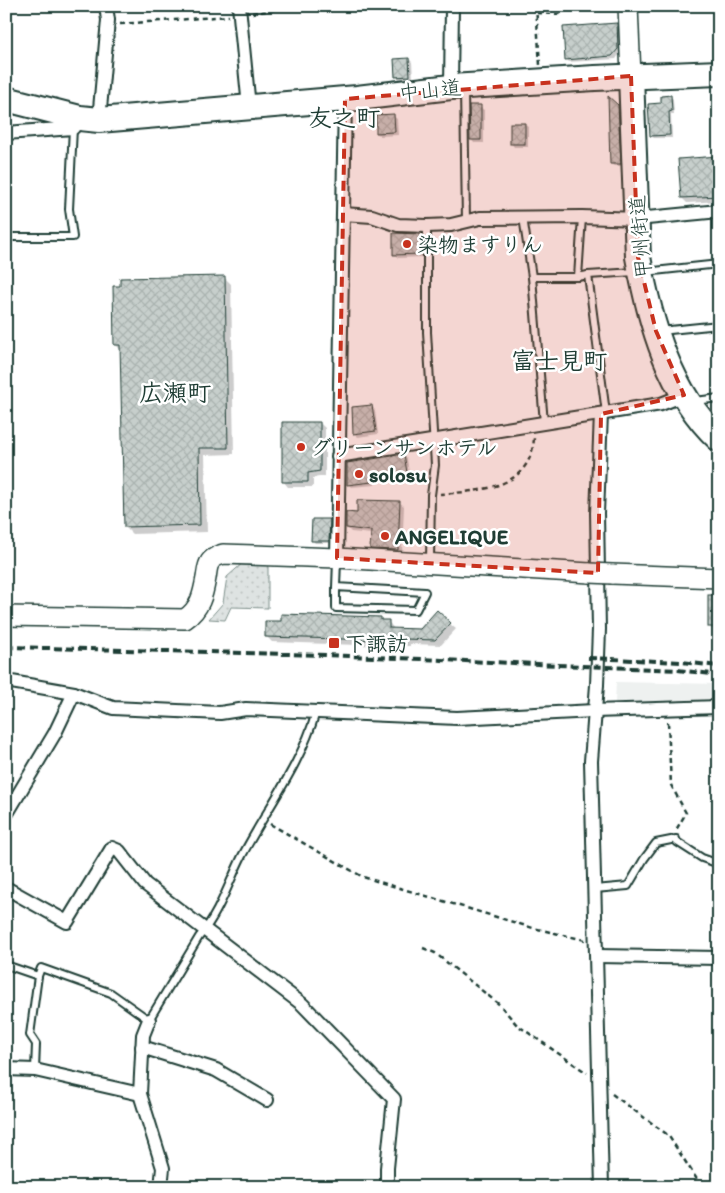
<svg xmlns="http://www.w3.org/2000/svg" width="725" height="1193" font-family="Itim,'Klee One',sans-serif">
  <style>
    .built { fill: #eef1f0 }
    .garden { fill: url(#garden-dots); stroke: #7e908b }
    .shadow { fill: #0003 }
    .building { fill: url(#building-cross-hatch); stroke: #1f3d34 }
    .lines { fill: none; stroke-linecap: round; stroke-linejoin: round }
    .lane-casing { stroke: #1f3d34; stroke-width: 10 }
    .street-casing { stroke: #1f3d34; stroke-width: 16 }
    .secondary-casing { stroke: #1f3d34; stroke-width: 22 }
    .highway-casing { stroke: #1f3d34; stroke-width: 28 }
    .path { stroke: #1f3d34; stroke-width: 2.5; stroke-dasharray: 5 4; stroke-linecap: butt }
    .lane { stroke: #fff; stroke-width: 6 }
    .street { stroke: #fff; stroke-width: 12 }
    .secondary { stroke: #fff; stroke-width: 19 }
    .highway { stroke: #fff; stroke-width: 24 }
    .rail { stroke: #1f3d34; stroke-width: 4; stroke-dasharray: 8 4; stroke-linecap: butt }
    .secondary-bridge-casing { stroke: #1f3d34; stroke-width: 22; stroke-linecap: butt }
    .secondary-bridge { stroke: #fff; stroke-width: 19 }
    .marked { fill: #c8321e; fill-opacity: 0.2; stroke: #c8321e; stroke-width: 4; stroke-dasharray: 10 6; stroke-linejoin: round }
    .poi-dot { fill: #c8321e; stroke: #fff; stroke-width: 2 }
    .labels { text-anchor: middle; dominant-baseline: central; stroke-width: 5; stroke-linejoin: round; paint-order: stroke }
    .street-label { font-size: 21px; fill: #1f3d34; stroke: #fff }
    .poi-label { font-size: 21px; font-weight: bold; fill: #1f3d34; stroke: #fff; text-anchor: start }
    .quarter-label { font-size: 24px; font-weight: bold; fill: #1f3d34; stroke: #fff }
  </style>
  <defs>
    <pattern id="garden-dots" width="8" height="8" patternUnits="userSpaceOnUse" patternTransform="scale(1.25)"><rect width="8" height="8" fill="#dee3e2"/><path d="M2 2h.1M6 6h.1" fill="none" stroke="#bec4c2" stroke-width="1.8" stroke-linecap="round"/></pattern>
    <pattern id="building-cross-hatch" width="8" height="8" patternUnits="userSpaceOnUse" patternTransform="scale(1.25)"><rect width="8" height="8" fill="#c7cfcc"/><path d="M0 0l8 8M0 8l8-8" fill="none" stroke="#aab3b0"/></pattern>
  </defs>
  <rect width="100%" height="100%" fill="#fff"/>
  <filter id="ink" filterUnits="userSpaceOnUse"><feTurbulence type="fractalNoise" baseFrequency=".02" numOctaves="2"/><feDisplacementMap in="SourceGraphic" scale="10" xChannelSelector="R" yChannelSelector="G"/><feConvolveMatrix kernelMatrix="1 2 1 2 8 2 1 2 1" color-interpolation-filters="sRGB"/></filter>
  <g filter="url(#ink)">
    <polygon class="built" points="616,682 719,684 719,699 615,702"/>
    <polygon class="garden" points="244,562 268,563 268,608 231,607 225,620 209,619 223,603 227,577"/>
    <g class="shadow">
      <polygon points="583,6 598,6 596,12"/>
      <polygon points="616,25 620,28 621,52 616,59 569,62 566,59"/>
      <polygon points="409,59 412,62 413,79 400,80 396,76"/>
      <polygon points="671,97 673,99 674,114 671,114 672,138 654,138 651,136 662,105"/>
      <polygon points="609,99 621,109 623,166 614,166 611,164"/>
      <polygon points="480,107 484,110 484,143 474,143 471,139"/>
      <polygon points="393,116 397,119 398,135 380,136 377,133"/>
      <polygon points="524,124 528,127 528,147 514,147 511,143"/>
      <polygon points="719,158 719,201 687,203 682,198"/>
      <polygon points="420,235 423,238 423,257 398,258 394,254"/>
      <polygon points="224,277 231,284 234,454 205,455 207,532 132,534 125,527 121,350 115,344"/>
      <polygon points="372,407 375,410 378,434 358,437 354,433"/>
      <polygon points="320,423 325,428 325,476 313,478 313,487 288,487 283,481"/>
      <polygon points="404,455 407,458 410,481 398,482 395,479 395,474 374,475 375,485 351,487 348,484"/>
      <polygon points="399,502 404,506 402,554 375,552 371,548 372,534 351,532 347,528 358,514"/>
      <polygon points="329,521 332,524 332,543 315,543 312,540"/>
      <polygon points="719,597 719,630 713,630 709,626"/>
      <polygon points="381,619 384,621 388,621 394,629 421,630 450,624 456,629 441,645 410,644 410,646 387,646 272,642 266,636"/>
    </g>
    <g class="building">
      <polygon points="617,23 618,49 612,56 565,60 563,27"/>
      <polygon points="409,58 410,76 395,77 394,59"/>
      <polygon points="671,95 672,111 669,112 670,135 650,136 648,104 661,103 661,96"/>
      <polygon points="608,96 618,105 621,164 610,164"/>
      <polygon points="469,105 481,105 481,140 470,140"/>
      <polygon points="394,114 395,132 376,133 376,115"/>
      <rect x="510" y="123" width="15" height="21"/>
      <polygon points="719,156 719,196 681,198 678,159"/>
      <polygon points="393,233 420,234 420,254 393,255"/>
      <polygon points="225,276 228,448 199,448 200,525 124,527 120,345 114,345 113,286 120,286 120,278"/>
      <polygon points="372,405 376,431 353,434 352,407"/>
      <polygon points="282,422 320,422 320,471 308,473 308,482 282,482"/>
      <polygon points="404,454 408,479 394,480 393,472 372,473 372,482 347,485 347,463"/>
      <polygon points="357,500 400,501 398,550 370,549 371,531 346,528 346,512 357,513"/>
      <polygon points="312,519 330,519 329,541 311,541"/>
      <rect x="708" y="595" width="11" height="32"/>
      <polygon points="437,610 451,623 435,640 405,639 404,640 381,640 265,637 265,621 281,621 281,614 381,617 381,620 389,620 389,628 420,629"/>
    </g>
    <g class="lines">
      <g class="lane-casing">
        <g id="lane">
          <polyline points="464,90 466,221"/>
          <polyline points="523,217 532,277 544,423"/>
          <polyline points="427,226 427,332 435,465 431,495 430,561"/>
          <polyline points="6,237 73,237 69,209 73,128"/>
          <polyline points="645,272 719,264"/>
          <polyline points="588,275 606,413"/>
          <polyline points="532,277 578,277 588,275 635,272"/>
          <polyline points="578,277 582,217"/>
          <polyline points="660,331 719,325"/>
          <polyline points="695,401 719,398"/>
          <polyline points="336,587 336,608 416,610 425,592 336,587 337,560"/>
          <polyline points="595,889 628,886 644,859 656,843 676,839 677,842 702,858 719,864"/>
          <path d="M6,965L38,976L41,968L111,993L149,1020L199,937C219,914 229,882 242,856C267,808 301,765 316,712"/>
          <polyline points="35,1070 36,1044 30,1035 38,976"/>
        </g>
      </g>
      <g class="street-casing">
        <g id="street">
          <polyline points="239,6 249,107"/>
          <polyline points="451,87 452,6"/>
          <polyline points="99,120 108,20 106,6"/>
          <polyline points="6,133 73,128 80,118"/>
          <polyline points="343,214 372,216 398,225 427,226 451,225 480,218 582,217 637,219 719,211"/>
          <polyline points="601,414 597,513 599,629 597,685 591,761 602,1187"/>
          <polyline points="338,456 661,404 684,395"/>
          <polyline points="337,558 345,99"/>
          <polyline points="6,681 74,693 113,708 220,713 246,709 457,718 594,711 719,707"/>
          <polyline points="6,815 55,733 74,693"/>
          <polyline points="6,888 67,922 112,848 119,851 145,884 302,1004 394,1099 387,1168 387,1187"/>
          <polyline points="597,956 719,958"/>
          <polyline points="142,1047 216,1070 267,1100"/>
          <polyline points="6,1069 35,1070 140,1094 163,1168 161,1187"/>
          <polyline points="140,1094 143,1035 149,1020"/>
        </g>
      </g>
      <g class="secondary-casing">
        <g id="secondary">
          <polyline points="628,6 631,76"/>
          <polyline points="612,574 719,578"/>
          <path d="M6,616L185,619C200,609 203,595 206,578C207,573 207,566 210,562C213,557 218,556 223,554L337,558L590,573"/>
        </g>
      </g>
      <g class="highway-casing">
        <g id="highway">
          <path d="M631,76L638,257C650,322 669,392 719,439"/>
          <polyline points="6,99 80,118 99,120 357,98 451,87 595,78 719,73"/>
        </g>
      </g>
      <g class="path">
        <polyline points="536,6 540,65"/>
        <polyline points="252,13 298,6"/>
        <polyline points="537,13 558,14 573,6"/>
        <polyline points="120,24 229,16"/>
        <path d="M440,494C480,491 532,489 534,437"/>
        <polyline points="668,722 671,785 686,813 676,830"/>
        <polyline points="270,824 363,877 533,928 585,940"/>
        <polyline points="423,948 435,953 500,1005 517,1025 587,1073"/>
        <polyline points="612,1094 668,1135 702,1187"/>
      </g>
      <use href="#lane" class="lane"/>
      <use href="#street" class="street"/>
      <use href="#secondary" class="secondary"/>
      <use href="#highway" class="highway"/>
      <g class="rail">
        <polyline points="6,647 325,655 678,670 719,675"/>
        <polyline points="588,658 681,662 719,666"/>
      </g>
      <g class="secondary-bridge-casing">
        <polyline id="secondary-bridge" points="590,573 612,574"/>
      </g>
      <use href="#secondary-bridge" class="secondary-bridge"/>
    </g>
  </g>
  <path class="marked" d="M631,76L638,257L656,331L684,395L601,414L598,573L337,558L345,99Z"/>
  <g class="poi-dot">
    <circle cx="407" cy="244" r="5"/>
    <circle cx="301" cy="447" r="5"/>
    <circle cx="359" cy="474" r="5"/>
    <circle cx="385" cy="536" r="5"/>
    <rect x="328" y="637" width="12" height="12" rx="2.5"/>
  </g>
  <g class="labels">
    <g class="street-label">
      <text transform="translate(430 90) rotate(-6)">中山道</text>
      <text transform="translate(640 237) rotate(-95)">甲州街道</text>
    </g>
    <g class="poi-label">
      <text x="417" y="244">染物ますりん</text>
      <text x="311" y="447">グリーンサンホテル</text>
      <text x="369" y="474">solosu</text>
      <text x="395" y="536">ANGELIQUE</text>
      <text x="345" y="643">下諏訪</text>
    </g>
    <g class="quarter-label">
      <text x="344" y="117">友之町</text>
      <text x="559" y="360">富士見町</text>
      <text x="175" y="392">広瀬町</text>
    </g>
  </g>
  <rect width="725" height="1193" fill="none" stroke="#fff" stroke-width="25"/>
  <rect x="12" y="12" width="700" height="1168" fill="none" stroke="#1f3d34" stroke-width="2" filter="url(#ink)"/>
</svg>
